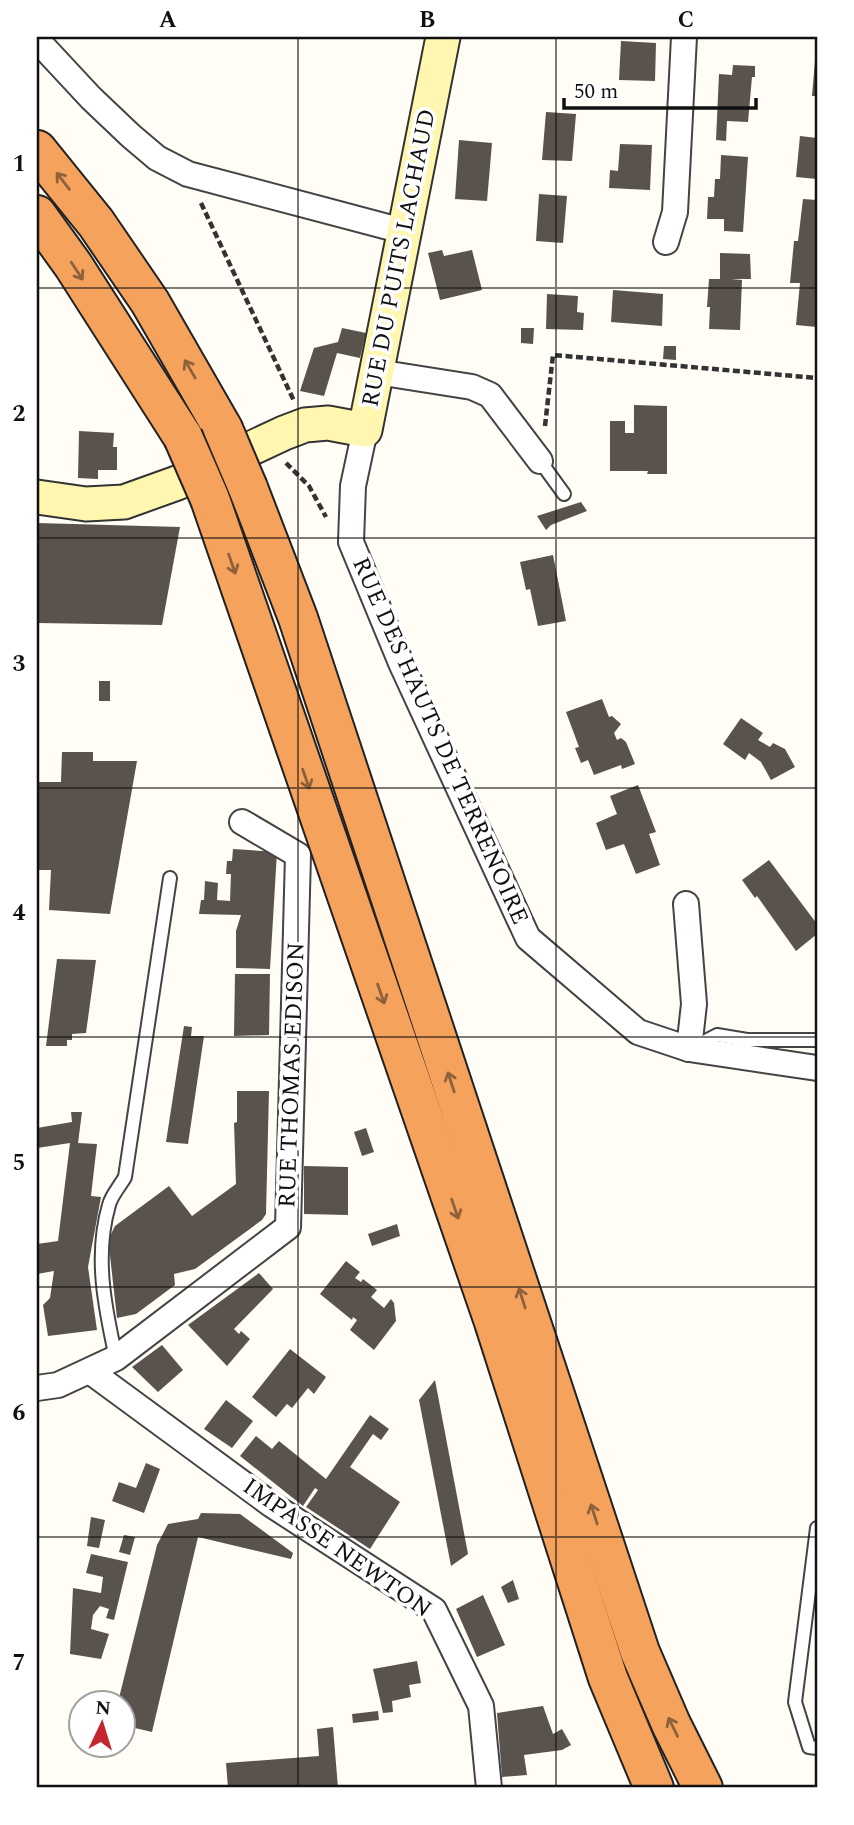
<svg xmlns="http://www.w3.org/2000/svg" width="854" height="1825" font-family="Spectral,serif">
  <style>
    .building { fill: #5a524d }
    .lines { fill: none; stroke-linecap: round; stroke-linejoin: round }
    .lane-casing { stroke: #444; stroke-width: 16 }
    .street-casing { stroke: #444; stroke-width: 28 }
    .secondary-casing { stroke: #333; stroke-width: 37 }
    .highway-casing { stroke: #222; stroke-width: 42 }
    .path { stroke: #333; stroke-width: 4.5; stroke-dasharray: 7 3.5; stroke-linecap: butt }
    .lane { stroke: #fff; stroke-width: 12 }
    .street { stroke: #fff; stroke-width: 24 }
    .secondary { stroke: #fff6b0; stroke-width: 33 }
    .highway { stroke: #f5a25d; stroke-width: 38 }
    .highway-bridge-casing { stroke: #222; stroke-width: 42; stroke-linecap: butt }
    .highway-bridge { stroke: #f5a25d; stroke-width: 38 }
    .oneway { stroke: #8e613b }
    .grid { fill: none; stroke: #111; stroke-width: 2; stroke-opacity: 0.55 }
    .labels { text-anchor: middle; dominant-baseline: central; stroke-width: 7; stroke-linejoin: round; paint-order: stroke }
    .street-label { font-size: 24px; fill: #111; stroke: #fff }
    .neatline { fill: none; stroke: #111; stroke-width: 2.5 }
    .grid-label { font-size: 23px; text-anchor: middle; font-weight: bold; fill: #111 }
  </style>
  <rect width="100%" height="100%" fill="#fffdf5"/>
  <g class="building">
    <polygon points="621,41 656,43 655,81 619,80"/>
    <polygon points="815,61 817,61 817,96 812,96"/>
    <polygon points="733,65 755,66 755,77 752,77 748,122 727,121 726,141 716,140 719,74 732,75"/>
    <polygon points="546,112 576,114 572,161 542,160"/>
    <polygon points="800,136 817,138 817,179 796,177"/>
    <polygon points="459,140 492,143 487,201 455,199"/>
    <polygon points="620,144 652,145 650,190 609,188 610,170 618,171"/>
    <polygon points="721,155 748,157 743,232 724,231 724,219 707,219 708,197 714,197 715,179 720,179"/>
    <polygon points="539,194 567,196 563,243 536,241"/>
    <polygon points="803,199 817,200 817,327 796,325 800,283 790,283 794,241 798,241"/>
    <polygon points="442,250 444,256 472,250 482,290 440,300 428,253"/>
    <polygon points="720,253 750,254 751,279 731,279 742,280 740,330 709,329 710,307 707,307 709,279 720,279"/>
    <polygon points="613,290 663,294 662,326 611,322"/>
    <polygon points="547,294 578,296 577,312 584,313 583,330 546,329"/>
    <polygon points="342,328 366,333 360,358 337,353 324,396 300,391 314,348 338,342"/>
    <polygon points="521,328 534,328 533,344 521,343"/>
    <polygon points="664,346 676,346 676,360 663,359"/>
    <polygon points="634,405 667,406 667,474 647,474 648,471 610,471 610,421 625,421 625,433 634,433"/>
    <polygon points="79,431 114,433 113,447 117,447 117,470 98,470 98,479 78,478"/>
    <polygon points="581,502 587,511 551,525 546,530 537,516"/>
    <polygon points="37,523 180,527 162,625 37,623"/>
    <polygon points="553,555 566,621 538,626 530,589 526,590 520,562"/>
    <rect x="99" y="681" width="11" height="20"/>
    <polygon points="602,699 609,717 612,716 621,724 614,733 617,740 621,738 626,742 635,764 622,769 621,765 594,775 588,760 581,763 575,748 579,747 566,712"/>
    <polygon points="741,718 763,733 758,740 770,747 773,743 785,749 795,767 771,780 761,762 749,753 745,760 723,744"/>
    <polygon points="62,752 93,752 93,761 137,761 110,914 49,910 51,870 37,870 37,782 61,782"/>
    <polygon points="638,785 656,832 649,834 660,865 636,874 624,844 606,850 596,823 617,814 610,796"/>
    <polygon points="233,849 277,852 270,969 236,968 236,931 241,915 199,914 201,900 204,900 205,881 218,883 217,900 230,901 231,874 226,874 227,861 232,861"/>
    <polygon points="769,860 817,924 817,934 796,951 757,896 755,898 742,880"/>
    <polygon points="57,959 96,960 86,1033 72,1034 72,1040 67,1040 67,1046 46,1046"/>
    <polygon points="235,974 270,974 269,1035 234,1036"/>
    <polygon points="184,1026 192,1027 191,1036 204,1036 188,1144 166,1142"/>
    <polygon points="237,1091 269,1091 266,1214 262,1220 195,1269 174,1274 175,1285 136,1314 117,1318 109,1247 107,1246 107,1242 115,1226 169,1186 192,1216 236,1184 234,1123 237,1122"/>
    <polygon points="71,1112 82,1112 78,1143 97,1144 91,1196 101,1197 88,1267 97,1330 48,1336 43,1305 50,1298 54,1271 37,1274 37,1244 58,1241 70,1143 37,1148 37,1128 72,1122"/>
    <polygon points="366,1128 374,1152 362,1156 354,1132"/>
    <polygon points="304,1166 348,1167 348,1215 304,1214"/>
    <polygon points="397,1224 400,1236 372,1246 368,1234"/>
    <polygon points="346,1261 360,1272 355,1278 361,1282 363,1279 377,1290 371,1297 384,1308 391,1299 394,1303 396,1321 374,1350 350,1330 357,1320 353,1317 352,1320 320,1294"/>
    <polygon points="259,1273 273,1289 234,1329 239,1334 241,1331 250,1339 227,1366 188,1325"/>
    <polygon points="162,1345 183,1370 158,1392 132,1367"/>
    <polygon points="290,1349 326,1377 314,1394 308,1388 292,1408 287,1404 276,1417 252,1397"/>
    <polygon points="435,1380 468,1554 451,1566 419,1400"/>
    <polygon points="226,1400 253,1421 232,1448 204,1429"/>
    <polygon points="370,1415 389,1429 381,1440 373,1434 350,1467 400,1502 370,1549 306,1507 318,1490 315,1488 303,1506 240,1456 256,1436 272,1449 279,1441 326,1479"/>
    <polygon points="146,1463 160,1469 144,1513 112,1501 119,1482 136,1488"/>
    <polygon points="201,1513 240,1514 293,1553 291,1559 198,1537 152,1732 122,1725 122,1702 118,1702 157,1545 168,1524 198,1519"/>
    <polygon points="91,1517 105,1520 99,1548 87,1546"/>
    <polygon points="124,1535 135,1537 130,1555 119,1552"/>
    <polygon points="91,1554 128,1562 114,1620 106,1618 109,1609 100,1606 93,1615 91,1629 109,1634 101,1659 70,1654 73,1588 101,1593 103,1577 86,1573"/>
    <polygon points="513,1580 519,1599 508,1603 501,1587"/>
    <polygon points="483,1595 505,1645 477,1657 456,1609"/>
    <polygon points="417,1661 421,1683 409,1685 411,1697 392,1701 393,1712 383,1713 373,1669"/>
    <polygon points="543,1706 553,1734 562,1729 571,1745 562,1750 524,1755 527,1775 502,1777 497,1713"/>
    <polygon points="378,1711 379,1720 353,1723 352,1714"/>
    <polygon points="333,1727 338,1788 228,1788 226,1763 319,1756 317,1729"/>
  </g>
  <g class="lines">
    <g class="lane-casing">
      <g id="lane">
        <polyline points="540,461 564,494"/>
        <polyline points="696,1046 717,1035 747,1040 817,1040"/>
        <path d="M116,1358C105,1308 94,1256 109,1205C111,1196 120,1186 125,1177L170,878"/>
        <polyline points="817,1528 795,1702 809,1747 817,1748"/>
      </g>
    </g>
    <g class="street-casing">
      <g id="street">
        <polyline points="37,40 91,98 131,136 157,158 188,174 403,231"/>
        <polyline points="666,242 675,212 684,37"/>
        <polyline points="377,372 472,387 490,395 540,461"/>
        <polyline points="365,430 353,486 351,542 401,663 528,938 638,1032 689,1049 817,1068"/>
        <polyline points="686,904 694,1004 689,1049"/>
        <polyline points="91,1372 272,1505 434,1610 481,1706 489,1788"/>
        <polyline points="37,1388 58,1385 116,1358 288,1227 298,855 242,822"/>
      </g>
    </g>
    <g class="secondary-casing">
      <polyline id="secondary" points="37,497 86,504 124,502 177,483 284,433 305,425 328,423 365,430 443,37"/>
    </g>
    <g class="highway-casing">
      <g id="highway">
        <polyline points="37,150 96,223 150,302 223,429"/>
        <polyline points="37,215 73,265 183,437"/>
        <polyline points="248,488 298,618 640,1652 671,1724 703,1788"/>
        <polyline points="210,499 494,1322 608,1678 654,1788"/>
      </g>
    </g>
    <g class="path">
      <polyline points="201,203 294,401"/>
      <polyline points="545,426 553,355 817,378"/>
      <polyline points="286,463 309,486 326,517"/>
    </g>
    <use href="#lane" class="lane"/>
    <use href="#street" class="street"/>
    <use href="#secondary" class="secondary"/>
    <use href="#highway" class="highway"/>
    <g class="highway-bridge-casing">
      <g id="highway-bridge">
        <polyline points="223,429 248,488"/>
        <polyline points="183,437 210,499"/>
      </g>
    </g>
    <use href="#highway-bridge" class="highway-bridge"/>
  </g>
  <defs><path id="oneway-shaft" d="M-6 0H5M1.5-3L5.5 0L1.5 3" fill="none" stroke-width="1.6" stroke-linecap="round" stroke-linejoin="round" transform="scale(1.75)"/></defs>
  <g class="oneway">
    <use href="#oneway-shaft" transform="translate(63 181) rotate(-128)"/>
    <use href="#oneway-shaft" transform="translate(77 271) rotate(57)"/>
    <use href="#oneway-shaft" transform="translate(190 369) rotate(-120)"/>
    <use href="#oneway-shaft" transform="translate(232 564) rotate(71)"/>
    <use href="#oneway-shaft" transform="translate(306 779) rotate(71)"/>
    <use href="#oneway-shaft" transform="translate(381 994) rotate(71)"/>
    <use href="#oneway-shaft" transform="translate(451 1082) rotate(-108)"/>
    <use href="#oneway-shaft" transform="translate(455 1209) rotate(71)"/>
    <use href="#oneway-shaft" transform="translate(522 1298) rotate(-108)"/>
    <use href="#oneway-shaft" transform="translate(594 1514) rotate(-108)"/>
    <use href="#oneway-shaft" transform="translate(673 1727) rotate(-116)"/>
  </g>
  <path class="grid" d="M298,37V1788M556,37V1788M37,288H817M37,538H817M37,788H817M37,1037H817M37,1287H817M37,1537H817"/>
  <g class="labels">
    <g class="street-label">
      <text transform="translate(399 258) rotate(-79)">RUE DU PUITS LACHAUD</text>
      <text transform="translate(440 741) rotate(66)">RUE DES HAUTS DE TERRENOIRE</text>
      <text transform="translate(292 1075) rotate(-88)">RUE THOMAS EDISON</text>
      <text transform="translate(337 1548) rotate(35)">IMPASSE NEWTON</text>
    </g>
  </g>
  <rect width="854" height="1825" fill="none" stroke="#ffffff" stroke-width="77"/>
  <g transform="translate(102 1724) rotate(4)"><circle r="33" fill="#ffffff" stroke="#a0a0a0" stroke-width="2"/>
  <path d="M0-5L12 26L0 18L-12 26Z" fill="#c4262e"/>
  <text y="-10" font-size="19" font-weight="bold" text-anchor="middle" fill="#111111">N</text>
  </g>
  <path d="M564 98v10h192v-10" fill="none" stroke="#111111" stroke-width="3.5"/>
  <text x="574" y="98" font-size="21" fill="#111111" stroke="#ffffff" stroke-width="5" paint-order="stroke">50 m</text>
  <rect x="38" y="38" width="778" height="1748" class="neatline"/>
  <g class="grid-label">
    <text x="168" y="27">A</text>
    <text x="427" y="27">B</text>
    <text x="686" y="27">C</text>
    <text x="19" y="171">1</text>
    <text x="19" y="421">2</text>
    <text x="19" y="671">3</text>
    <text x="19" y="920">4</text>
    <text x="19" y="1170">5</text>
    <text x="19" y="1420">6</text>
    <text x="19" y="1670">7</text>
  </g>
</svg>
